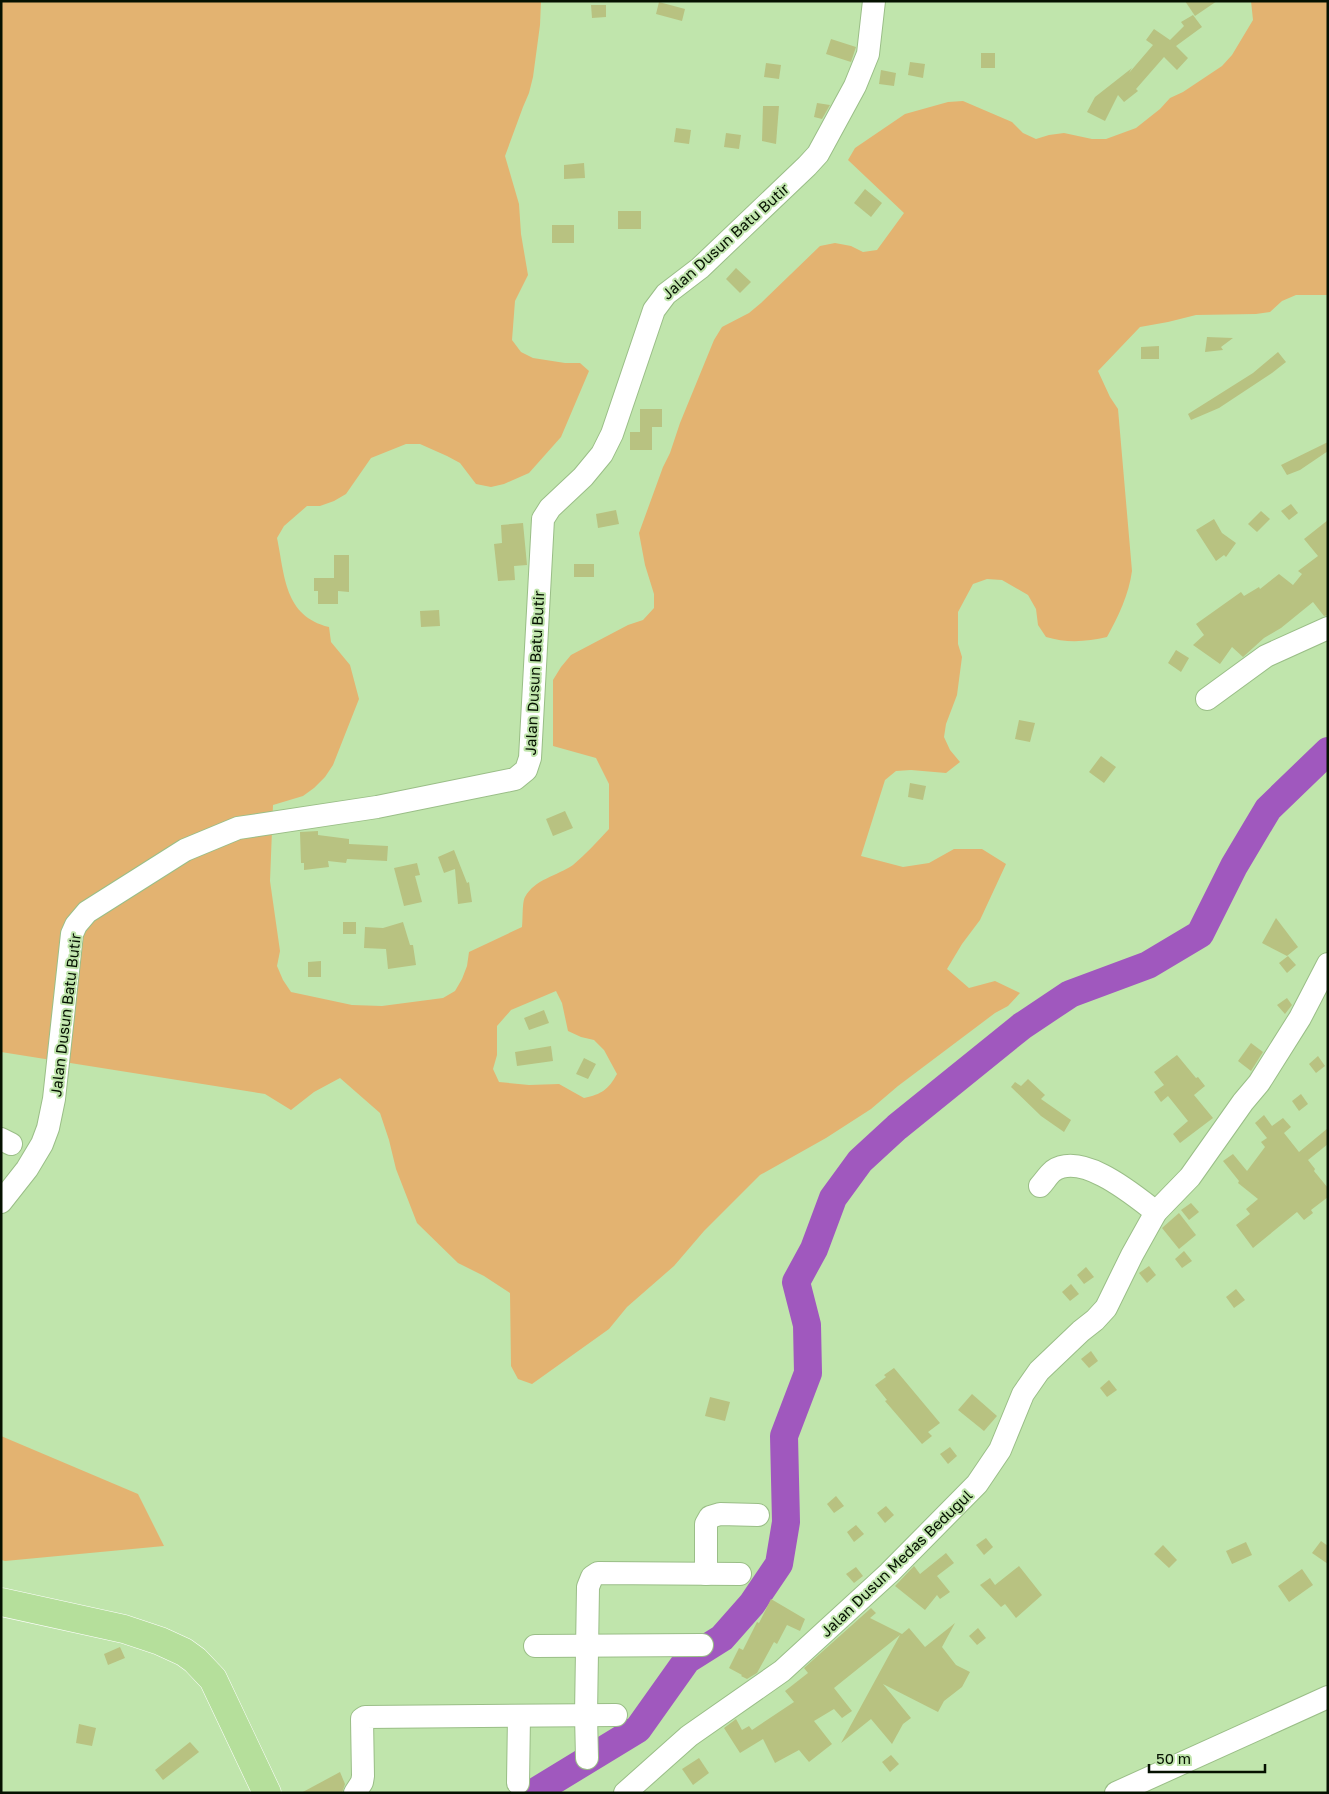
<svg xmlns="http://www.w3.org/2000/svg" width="1329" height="1794" font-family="'Golos Text',sans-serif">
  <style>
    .green { fill: #e3b371; fill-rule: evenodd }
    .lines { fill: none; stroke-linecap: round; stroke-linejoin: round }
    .river { stroke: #a058be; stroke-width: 28 }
    .building { fill: #b8c281 }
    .minor-casing { stroke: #9abe87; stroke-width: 24 }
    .major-casing { stroke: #fff; stroke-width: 29 }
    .minor { stroke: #fff; stroke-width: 22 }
    .major { stroke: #b5df9b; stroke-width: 28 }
    .labels { text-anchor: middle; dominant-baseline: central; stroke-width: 4; stroke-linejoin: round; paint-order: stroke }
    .street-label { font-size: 15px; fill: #051101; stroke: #c0e5ac }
  </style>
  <rect width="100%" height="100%" fill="#c0e5ac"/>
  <g class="green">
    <path d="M1,1H541L540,25L533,77L529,93L523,107L505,156L519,204L521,234L528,275L515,301L512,340L521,352L533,358L565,363H580L589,371L561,437L529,473L504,484L491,487L476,484L460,463L447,456L420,444H406L371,458L346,494L334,501L320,506H307L284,526L277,538C285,576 284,616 329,627L331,642L350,665L359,699L333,765L325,777L314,788L303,796L273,805L270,881L280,951L277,966L283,980L291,992L352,1005L382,1006L443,998L455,991L462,979L467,966L469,952L522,927C523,920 522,902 525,897C535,879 557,876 573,865C586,854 597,842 609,829V784L596,758L553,746V680L561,667L571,655L628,625L643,620L654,608V594L645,565L639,533L663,467L670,453L680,423L714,340L722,327L749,313L761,303L820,246L835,243L851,246L863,252L877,250L904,213L848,160L855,148L905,114L948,102L963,101L1012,122L1023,133L1036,139L1049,135L1064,133L1092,139H1106L1136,128L1160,109L1170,98L1183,92L1222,66L1232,55L1253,20L1251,1H1328V295H1296L1282,301L1270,312L1256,314L1196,315L1168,322L1140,327L1098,371L1110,397L1118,409L1132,571C1129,594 1118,617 1107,637C1086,642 1066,643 1046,637L1038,625L1036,609L1028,595L1002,580L987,579L973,584L958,612V644L962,657L957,695L946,724L944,737L950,750L960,762L946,773L911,770L896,771L885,780L861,856L903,867L929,863L954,849H982L1006,864L980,920L962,944L947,969L969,988L995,981L1020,993L1008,1006L995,1013L898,1086L871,1109L826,1138L760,1175L704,1231L674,1266L627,1307L609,1329L532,1384L518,1379L511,1366L510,1293L484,1276L458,1263L417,1223L396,1169L389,1140L380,1113L340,1078L314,1092L291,1110L265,1094L1,1052ZM556,991L562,1003L568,1031L581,1037L594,1040L604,1050L617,1074C608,1090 602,1094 584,1098L559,1084L529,1085L499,1082L493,1069L497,1055V1026L511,1010Z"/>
    <polygon points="1,1436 138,1494 164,1546 5,1561 1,1560"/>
  </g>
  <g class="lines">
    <polyline class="river" points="533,1793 638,1729 687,1660 722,1638 752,1604 779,1564 786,1522 784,1436 808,1373 807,1325 796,1282 814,1249 833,1198 860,1161 897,1127 1022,1026 1070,994 1148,965 1200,934 1234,866 1268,809 1328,751"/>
  </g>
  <g class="building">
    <polygon points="1185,1 1217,1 1195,16"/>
    <polygon points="659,2 685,9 682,21 656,14"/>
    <polygon points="591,5 606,5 606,17 592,18"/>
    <polygon points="1193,15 1202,27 1176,46 1188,58 1177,70 1164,57 1136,89 1138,91 1124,102 1118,95 1105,121 1087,112 1095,97 1132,68 1129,73 1153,45 1146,40 1154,29 1170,40 1184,26 1181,22"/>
    <polygon points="831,39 856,47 851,62 826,54"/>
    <rect x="981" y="53" width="14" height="15"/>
    <polygon points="910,62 925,64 923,78 908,75"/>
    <polygon points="766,63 781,65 779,79 764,77"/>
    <polygon points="881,70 896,73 894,86 879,84"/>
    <polygon points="817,103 830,105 822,119 814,117"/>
    <polygon points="763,106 779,106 776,144 762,141"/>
    <polygon points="676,128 691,130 689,144 674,142"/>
    <polygon points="726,133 741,135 739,149 724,147"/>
    <polygon points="584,163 585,178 564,179 564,165"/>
    <polygon points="865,189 882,203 871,217 854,203"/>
    <rect x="618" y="211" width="23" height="18"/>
    <rect x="552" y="225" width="22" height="18"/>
    <polygon points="736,268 751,282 740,293 726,279"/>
    <polygon points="1207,337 1233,338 1221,347 1223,350 1205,352"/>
    <polygon points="1159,346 1159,359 1141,359 1141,347"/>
    <polygon points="1278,352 1286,362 1272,373 1219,408 1191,420 1188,414 1253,373"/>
    <polygon points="640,409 662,409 662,427 652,427 652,450 630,450 630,432 640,432"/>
    <polygon points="1328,442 1328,451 1300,470 1287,475 1281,465"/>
    <polygon points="1291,504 1298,513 1289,520 1281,511"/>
    <polygon points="616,510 619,524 598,528 596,514"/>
    <polygon points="1261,511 1270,519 1257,532 1248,524"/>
    <polygon points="1214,519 1222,533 1236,543 1226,557 1224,555 1216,561 1196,530"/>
    <polygon points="1328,520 1328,615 1324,616 1313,602 1281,628 1264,638 1243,657 1232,647 1220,664 1193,645 1204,635 1196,624 1241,592 1244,596 1259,587 1260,589 1279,574 1293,585 1302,574 1298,571 1318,556 1304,539"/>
    <polygon points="523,523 527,565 514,566 515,580 498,581 494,544 502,543 501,525"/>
    <polygon points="334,555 349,555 349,592 338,591 338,604 318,604 318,591 314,591 314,578 334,578"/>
    <rect x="574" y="564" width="20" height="13"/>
    <polygon points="439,610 440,626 421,627 420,611"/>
    <polygon points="1176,650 1189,658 1181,672 1168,663"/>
    <polygon points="1019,720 1035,723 1030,742 1015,739"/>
    <polygon points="1101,756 1116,767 1104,783 1089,772"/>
    <polygon points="910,783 926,786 923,800 908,797"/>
    <polygon points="565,811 573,828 553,836 546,819"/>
    <polygon points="318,831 318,835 349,839 349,844 388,846 387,861 347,859 346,863 328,861 329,867 304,870 304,863 301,863 300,832"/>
    <polygon points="454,850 467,883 469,882 472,902 458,904 455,869 444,873 438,857"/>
    <polygon points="417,863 420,875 415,876 422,902 404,906 394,868"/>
    <polygon points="1276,918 1298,947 1287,956 1262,943"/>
    <rect x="343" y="922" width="13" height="12"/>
    <polygon points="403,922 410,945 413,945 416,965 388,969 386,949 364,948 365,927 383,928"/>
    <polygon points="1288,956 1296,965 1287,973 1279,963"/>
    <polygon points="321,961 321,977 308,977 308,962"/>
    <polygon points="1287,998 1292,1005 1285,1014 1277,1005"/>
    <polygon points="544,1010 549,1023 529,1030 524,1018"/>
    <polygon points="1251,1043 1263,1052 1251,1071 1238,1061"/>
    <polygon points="551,1046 553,1061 517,1066 515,1052"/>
    <polygon points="1177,1055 1196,1078 1198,1077 1205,1086 1194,1095 1213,1118 1180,1143 1173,1134 1188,1121 1168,1096 1161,1102 1154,1092 1164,1085 1154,1072"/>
    <polygon points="1318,1056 1325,1066 1316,1073 1309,1064"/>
    <polygon points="584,1058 596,1064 588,1079 576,1074"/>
    <polygon points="1028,1079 1045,1095 1041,1099 1071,1120 1064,1132 1041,1116 1011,1087 1015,1082 1021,1086"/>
    <polygon points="1301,1094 1308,1104 1299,1111 1292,1101"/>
    <polygon points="1264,1115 1272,1126 1283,1118 1291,1127 1284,1133 1299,1152 1328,1128 1328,1144 1308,1160 1315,1169 1314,1171 1328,1188 1328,1197 1311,1210 1313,1213 1304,1220 1297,1212 1253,1248 1236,1225 1250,1214 1246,1209 1258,1199 1238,1183 1239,1181 1223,1161 1233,1154 1247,1171 1265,1147 1261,1142 1267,1138 1255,1123"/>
    <polygon points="1191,1203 1199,1212 1189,1220 1181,1210"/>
    <polygon points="1179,1213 1196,1235 1179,1249 1162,1228"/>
    <polygon points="1184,1251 1192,1261 1182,1268 1175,1259"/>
    <polygon points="1149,1266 1156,1275 1147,1283 1139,1273"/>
    <polygon points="1086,1267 1094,1277 1084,1284 1077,1275"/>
    <polygon points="1071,1284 1079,1294 1070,1301 1062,1292"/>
    <polygon points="1236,1289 1245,1300 1234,1308 1226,1297"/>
    <polygon points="1091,1351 1098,1361 1089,1368 1081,1359"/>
    <polygon points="894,1368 940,1423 928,1432 932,1436 922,1444 885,1401 887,1400 875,1385 886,1377 884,1375"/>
    <polygon points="1109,1380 1117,1390 1107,1397 1100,1388"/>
    <polygon points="972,1394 997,1416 984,1431 958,1410"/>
    <polygon points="710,1397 730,1402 725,1421 705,1416"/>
    <polygon points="950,1447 957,1456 948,1464 940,1454"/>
    <polygon points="836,1496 844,1506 834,1513 827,1504"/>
    <polygon points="886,1506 894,1515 885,1523 877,1513"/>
    <polygon points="856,1525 864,1534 854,1542 847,1532"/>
    <polygon points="986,1538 993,1547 984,1555 976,1545"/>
    <polygon points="1321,1541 1328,1546 1328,1564 1312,1553"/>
    <polygon points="1246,1542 1252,1555 1232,1564 1226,1551"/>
    <polygon points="1163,1545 1177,1560 1169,1568 1154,1554"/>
    <polygon points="946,1553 954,1563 937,1576 950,1592 940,1599 937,1595 925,1610 895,1586 914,1566 920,1574"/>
    <polygon points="1019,1566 1042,1595 1016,1618 1005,1604 1001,1607 980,1585 990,1578 995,1585"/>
    <polygon points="856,1567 863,1576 854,1583 846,1574"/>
    <polygon points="1302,1569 1313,1585 1289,1602 1278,1586"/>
    <polygon points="771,1599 805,1619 800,1631 787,1625 777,1644 774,1642 757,1673 747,1679 741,1676 742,1675 729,1668 739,1648 743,1650 757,1622 759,1623"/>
    <polygon points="871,1608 876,1613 870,1618 902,1634 909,1628 925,1647 955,1623 942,1647 956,1665 970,1672 962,1687 944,1701 938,1712 883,1684 911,1718 903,1724 892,1744 871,1719 841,1743 900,1635 834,1688 852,1711 842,1718 834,1709 814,1721 832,1744 809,1762 799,1750 775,1763 763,1739 740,1753 724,1728 736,1719 742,1730 749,1726 752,1730 794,1702 785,1691 808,1673 804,1668"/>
    <polygon points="978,1628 986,1638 977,1645 969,1636"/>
    <polygon points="120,1647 125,1658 108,1665 104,1654"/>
    <polygon points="79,1724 96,1728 92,1746 76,1743"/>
    <polygon points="190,1742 199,1752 163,1780 155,1770"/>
    <polygon points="891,1755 899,1764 890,1772 882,1762"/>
    <polygon points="699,1758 709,1773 693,1785 682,1769"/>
    <polygon points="340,1772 345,1784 342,1793 301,1793"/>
  </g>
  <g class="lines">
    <g class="minor-casing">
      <g id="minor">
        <polyline points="1207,699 1266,656 1328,628"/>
        <polyline points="1,1139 11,1144"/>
        <path d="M1040,1186C1044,1182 1048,1175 1053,1171C1082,1151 1134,1195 1156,1212"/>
        <polyline points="1,1202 27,1169 42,1144 48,1128 54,1099 72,934 76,925 87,912 185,850 238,828 377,807 515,779 526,770 530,758 543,519 550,508 583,477 602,454 612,434 654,310 666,294 700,268 807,166 818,154 855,86 868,54 874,1"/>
        <polyline points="706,1574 706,1524 710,1517 720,1514 758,1515"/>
        <polyline points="535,1646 702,1645"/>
        <polyline points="587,1758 586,1715 588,1587 592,1577 598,1573 740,1574"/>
        <polyline points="518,1783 519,1716"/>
        <polyline points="355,1793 362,1782 363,1776 362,1719 365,1717 616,1715"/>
        <polyline points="625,1793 689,1736 782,1671 889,1573 977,1484 1000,1450 1023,1394 1039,1371 1081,1331 1095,1320 1106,1308 1132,1255 1156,1212 1190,1177 1243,1102 1259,1083 1300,1018 1328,964"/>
        <polyline points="1116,1793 1328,1697"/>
      </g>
    </g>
    <g class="major-casing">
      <polyline id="major" points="1,1602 124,1629 160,1641 184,1652 195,1660 213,1679 267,1793"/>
    </g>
    <use href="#minor" class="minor"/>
    <use href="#major" class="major"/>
  </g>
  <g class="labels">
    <g class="street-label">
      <text transform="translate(725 241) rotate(-42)">Jalan Dusun Batu Butir</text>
      <text transform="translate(534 673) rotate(-87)">Jalan Dusun Batu Butir</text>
      <text transform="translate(65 1015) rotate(-83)">Jalan Dusun Batu Butir</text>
      <text transform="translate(896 1563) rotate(-44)">Jalan Dusun Medas Bedugul</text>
    </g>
  </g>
  <rect width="1329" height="1794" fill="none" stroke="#051101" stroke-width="5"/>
  <path d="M1149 1764v8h116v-8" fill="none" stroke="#051101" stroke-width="2.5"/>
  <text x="1156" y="1764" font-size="15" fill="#051101" stroke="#c0e5ac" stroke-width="4" paint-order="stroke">50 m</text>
</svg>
